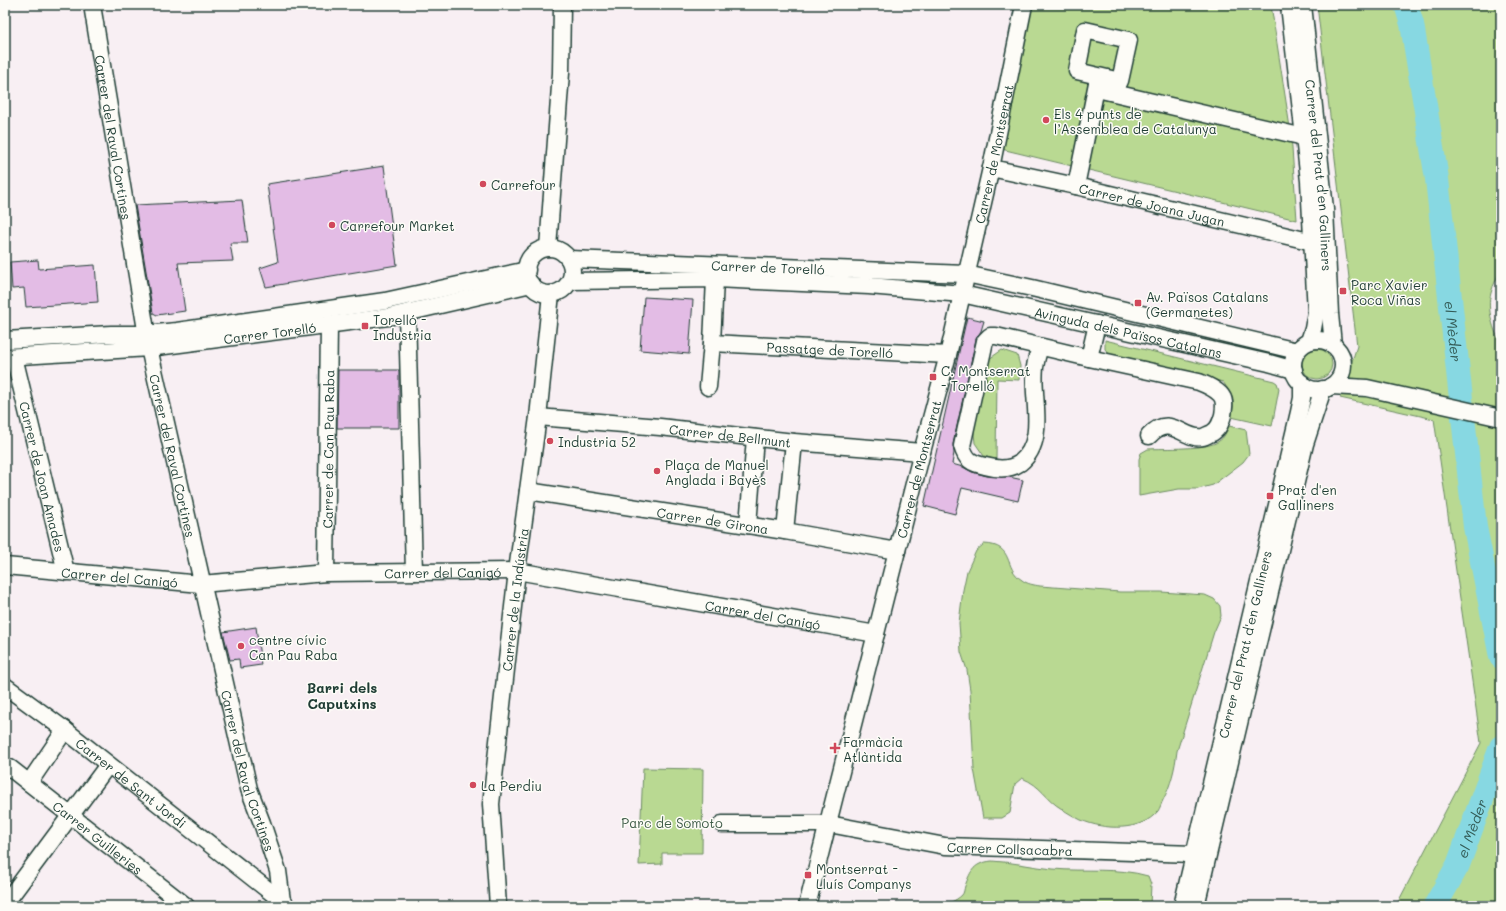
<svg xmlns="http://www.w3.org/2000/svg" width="1506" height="911" font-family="Mali,sans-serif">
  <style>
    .green { fill: #b9d992; stroke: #6c8b63 }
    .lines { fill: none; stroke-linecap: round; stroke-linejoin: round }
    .river { stroke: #87d8e2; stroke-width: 24 }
    .building { fill: #e3bce5; stroke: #1f3d34 }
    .minor-casing { stroke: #1f3d34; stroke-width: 19 }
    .minor { stroke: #fdfcf7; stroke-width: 16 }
    .poi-dot { fill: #d1495b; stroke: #fdfcf7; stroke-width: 1.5 }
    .labels { text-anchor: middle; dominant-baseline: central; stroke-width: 3; stroke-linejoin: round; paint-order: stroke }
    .poi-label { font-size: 13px; fill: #1f3d34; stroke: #fdfcf7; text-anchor: start }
    .street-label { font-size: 13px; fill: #1f3d34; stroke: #fdfcf7 }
    .park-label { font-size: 13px; fill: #3e5c47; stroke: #fdfcf7 }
    .water-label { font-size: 14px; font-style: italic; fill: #345c57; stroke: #fdfcf7 }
    .neighbourhood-label { font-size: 14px; font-weight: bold; fill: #1f3d34; stroke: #fdfcf7 }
  </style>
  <rect width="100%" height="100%" fill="#f8eff3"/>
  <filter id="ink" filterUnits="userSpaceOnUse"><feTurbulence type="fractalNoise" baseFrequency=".025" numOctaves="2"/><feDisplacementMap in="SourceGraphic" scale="8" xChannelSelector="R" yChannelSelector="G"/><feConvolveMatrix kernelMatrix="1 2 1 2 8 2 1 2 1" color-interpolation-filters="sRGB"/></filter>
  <g filter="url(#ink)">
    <g class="green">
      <polygon points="1031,5 1271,5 1291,134 1297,220 997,148"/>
      <path d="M1317,5H1501V269C1498,277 1493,284 1491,293C1486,309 1494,331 1501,345V906H1396L1481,743L1434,419L1340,398L1357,346Z"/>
      <path d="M1105,340L1274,381L1277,383L1279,389L1272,426L1231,417C1236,399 1233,396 1223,382L1109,354L1105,349Z"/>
      <circle cx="1317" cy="364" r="15"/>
      <polygon points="1002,350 1017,355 1020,366 1019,380 997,379 996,460 984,456 975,443 973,425 989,359"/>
      <path d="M1229,426L1246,430L1249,454L1243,462L1213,485L1198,489H1179L1139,496V459L1141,453L1148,449C1163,448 1208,450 1219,441C1224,438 1227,431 1229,426Z"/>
      <path d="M984,544C1015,545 1003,568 1022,580C1027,584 1034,585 1040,586L1120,592H1161L1205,595L1214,599L1220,606L1221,616L1214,632L1177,751C1175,768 1171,785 1163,800C1161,804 1160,808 1158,811C1141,832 1104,830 1081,820C1075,817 1068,813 1062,809C1045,799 1042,786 1022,778L1015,784L1010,813L1002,818H983L974,769L970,690L967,670L961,652L959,623L963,590L967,571L976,551Z"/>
      <polygon points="643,768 703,769 702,853 662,853 662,864 639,865"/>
      <path d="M992,861C1013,862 1033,867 1053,869C1085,872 1117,867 1148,876L1151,884L1150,906H939C947,904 956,901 962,895C964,893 964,889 965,886C971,870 974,863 992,861Z"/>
    </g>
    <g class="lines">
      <g class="river">
        <path id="s1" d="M1406,5L1412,24L1437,179L1475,527L1501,657"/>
        <path id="s2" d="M1435,906L1458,865L1501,747"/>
      </g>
    </g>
    <g class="building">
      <polygon points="384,166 397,265 266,287 260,268 278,262 267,184"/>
      <polygon points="242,200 248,243 230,243 233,261 178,263 185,311 157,315 153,313 135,205"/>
      <polygon points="38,260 39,269 95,265 98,302 26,307 24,288 12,289 10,262"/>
      <polygon points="644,297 693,300 689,354 640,350"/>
      <polygon points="967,317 984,321 981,331 976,339 953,444 954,453 952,464 963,467 972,472 987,476 1009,477 1023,480 1018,501 962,488 955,514 924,506"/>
      <polygon points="338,370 399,370 399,428 337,428"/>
      <polygon points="256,627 261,665 240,668 239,659 230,660 223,632"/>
    </g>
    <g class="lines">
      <g class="minor-casing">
        <g id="minor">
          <path id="s3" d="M92,5L149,348L249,789L262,823L278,871L282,901"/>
          <polyline points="1289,5 1309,181 1316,312 1313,329 1309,341"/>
          <path id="s4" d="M1303,5L1325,209L1330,314L1333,345"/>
          <polygon points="1085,30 1129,40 1120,81 1077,71"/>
          <polyline points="1097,89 1304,137"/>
          <path id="s5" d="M991,168L1076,186L1313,242"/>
          <polyline points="1076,186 1098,78"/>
          <polyline points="548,248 561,73 562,5"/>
          <circle cx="549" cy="271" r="23"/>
          <path id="s6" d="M569,259L966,274L1032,288L1297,351"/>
          <path id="s7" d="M570,281L715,279L869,286L962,294L1269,363L1294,370"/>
          <polyline points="407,313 414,572"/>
          <polyline points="5,340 111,334 146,334 177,331 385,301 527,270"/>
          <circle cx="1318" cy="365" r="25"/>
          <path id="s8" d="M712,343L948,355"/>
          <path d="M1040,347C1038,353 1036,360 1035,367C1031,398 1048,440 1020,463C1010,470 996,469 985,466C971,463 966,460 962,446L985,341L990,336H996L1089,358L1097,324"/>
          <path id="s9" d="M5,357L149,348L388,317L531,284"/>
          <path id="s10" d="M14,357L66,572"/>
          <path d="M1089,358L1199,382C1207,385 1214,388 1220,394C1226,400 1224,408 1223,415C1221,422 1219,429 1212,433C1209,434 1206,436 1203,437C1184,441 1170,412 1149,436"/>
          <polyline points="1331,386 1367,388 1501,418"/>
          <polyline points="708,387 712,343 715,279"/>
          <path id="s11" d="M538,417L660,427L794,442L922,452"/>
          <path id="s12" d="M528,491L785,531L897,551"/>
          <polyline points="748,525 755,438"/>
          <polyline points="785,531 794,442"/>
          <path id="s13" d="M5,566L201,584L326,573L517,571L876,634"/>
          <path id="s14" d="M326,573L329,325"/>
          <path id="s15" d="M5,686L65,730L282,901L286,905"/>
          <path id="s16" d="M10,768L186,906"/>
          <polyline points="29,783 65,730"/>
          <path id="s17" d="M722,824H829L945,846L1194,854"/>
          <polyline points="8,906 7,901 108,765"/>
          <path id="s18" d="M498,906L491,804L517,571L538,417L551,294"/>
          <path id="s19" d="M807,906L922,452L948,355L991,168L1024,5"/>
          <path id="s20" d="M1182,906L1299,412L1302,398V383"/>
          <polyline points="1196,906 1305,444 1323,389"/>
        </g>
      </g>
      <use href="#minor" class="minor"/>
    </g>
  </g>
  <g class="poi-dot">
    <circle cx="1046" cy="120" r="4"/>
    <circle cx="483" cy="184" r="4"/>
    <circle cx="332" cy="225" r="4"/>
    <rect x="1339" y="287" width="8" height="8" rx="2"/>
    <rect x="1134" y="299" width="8" height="8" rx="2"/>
    <rect x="361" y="322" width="8" height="8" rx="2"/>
    <rect x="929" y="373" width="8" height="8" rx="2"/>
    <circle cx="550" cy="441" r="4"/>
    <circle cx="657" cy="471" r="4"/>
    <rect x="1266" y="492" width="8" height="8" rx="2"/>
    <circle cx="241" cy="646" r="4"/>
    <path d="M833 742h4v4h4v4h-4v4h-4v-4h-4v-4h4z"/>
    <circle cx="473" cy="785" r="4"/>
    <rect x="804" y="871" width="8" height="8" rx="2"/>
  </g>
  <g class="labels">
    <g class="poi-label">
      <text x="1054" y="113">Els 4 punts de<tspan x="1054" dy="15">l’Assemblea de Catalunya</tspan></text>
      <text x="491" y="184">Carrefour</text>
      <text x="340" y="225">Carrefour Market</text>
      <text x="1351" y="284">Parc Xavier<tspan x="1351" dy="15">Roca Viñas</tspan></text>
      <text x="1146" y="296">Av. Països Catalans<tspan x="1146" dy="15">(Germanetes)</tspan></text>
      <text x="373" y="319">Torelló -<tspan x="373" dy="15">Industria</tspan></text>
      <text x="941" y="370">C. Montserrat<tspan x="941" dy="15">- Torelló</tspan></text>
      <text x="558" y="441">Industria 52</text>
      <text x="665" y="464">Plaça de Manuel<tspan x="665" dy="15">Anglada i Bayès</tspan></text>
      <text x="1278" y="489">Prat d'en<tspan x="1278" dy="15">Galliners</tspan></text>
      <text x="249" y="639">centre cívic<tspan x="249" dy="15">Can Pau Raba</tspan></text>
      <text x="843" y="741">Farmàcia<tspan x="843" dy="15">Atlàntida</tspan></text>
      <text x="481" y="785">La Perdiu</text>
      <text x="816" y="868">Montserrat -<tspan x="816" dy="15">Lluís Companys</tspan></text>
    </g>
    <g class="street-label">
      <text stroke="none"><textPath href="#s3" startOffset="134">Carrer del Raval Cortines</textPath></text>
      <text stroke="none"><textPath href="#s19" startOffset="775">Carrer de Montserrat</textPath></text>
      <text stroke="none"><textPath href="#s4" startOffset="171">Carrer del Prat d'en Galliners</textPath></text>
      <text stroke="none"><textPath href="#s5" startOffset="165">Carrer de Joana Jugan</textPath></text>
      <text stroke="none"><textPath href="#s6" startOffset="199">Carrer de Torelló</textPath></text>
      <text stroke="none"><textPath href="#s7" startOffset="563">Avinguda dels Països Catalans</textPath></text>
      <text stroke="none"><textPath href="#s9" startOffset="266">Carrer Torelló</textPath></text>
      <text stroke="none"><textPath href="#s8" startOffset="118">Passatge de Torelló</textPath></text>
      <text stroke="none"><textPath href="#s11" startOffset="193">Carrer de Bellmunt</textPath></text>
      <text stroke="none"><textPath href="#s14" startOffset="124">Carrer de Can Pau Raba</textPath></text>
      <text stroke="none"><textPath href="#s3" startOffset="458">Carrer del Raval Cortines</textPath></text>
      <text stroke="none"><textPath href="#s19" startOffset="451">Carrer de Montserrat</textPath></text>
      <text stroke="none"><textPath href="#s10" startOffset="123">Carrer de Joan Amades</textPath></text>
      <text stroke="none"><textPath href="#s12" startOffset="187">Carrer de Girona</textPath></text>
      <text stroke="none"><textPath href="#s13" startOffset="439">Carrer del Canigó</textPath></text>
      <text stroke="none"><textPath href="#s13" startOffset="115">Carrer del Canigó</textPath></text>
      <text stroke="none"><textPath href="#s18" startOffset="308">Carrer de la Indústria</textPath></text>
      <text stroke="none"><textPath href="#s13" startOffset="763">Carrer del Canigó</textPath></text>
      <text stroke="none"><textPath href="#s20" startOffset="269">Carrer del Prat d'en Galliners</textPath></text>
      <text stroke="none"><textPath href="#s3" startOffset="782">Carrer del Raval Cortines</textPath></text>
      <text stroke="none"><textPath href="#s15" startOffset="159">Carrer de Sant Jordi</textPath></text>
      <text stroke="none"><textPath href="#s16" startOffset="112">Carrer Guilleries</textPath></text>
      <text stroke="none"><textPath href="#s17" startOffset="290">Carrer Collsacabra</textPath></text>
    </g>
    <g class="park-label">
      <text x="672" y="822">Parc de Somoto</text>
    </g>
    <g class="water-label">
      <text stroke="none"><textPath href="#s1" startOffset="330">el Mèder</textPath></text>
      <text stroke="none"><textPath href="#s2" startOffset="86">el Mèder</textPath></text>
    </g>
    <g class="neighbourhood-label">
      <text x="342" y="687">Barri dels<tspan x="342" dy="16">Caputxins</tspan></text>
    </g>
  </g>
  <rect width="1506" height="911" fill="none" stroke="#fdfcf7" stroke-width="20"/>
  <rect x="10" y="10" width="1486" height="891" fill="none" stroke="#1f3d34" stroke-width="1.5" filter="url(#ink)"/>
</svg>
